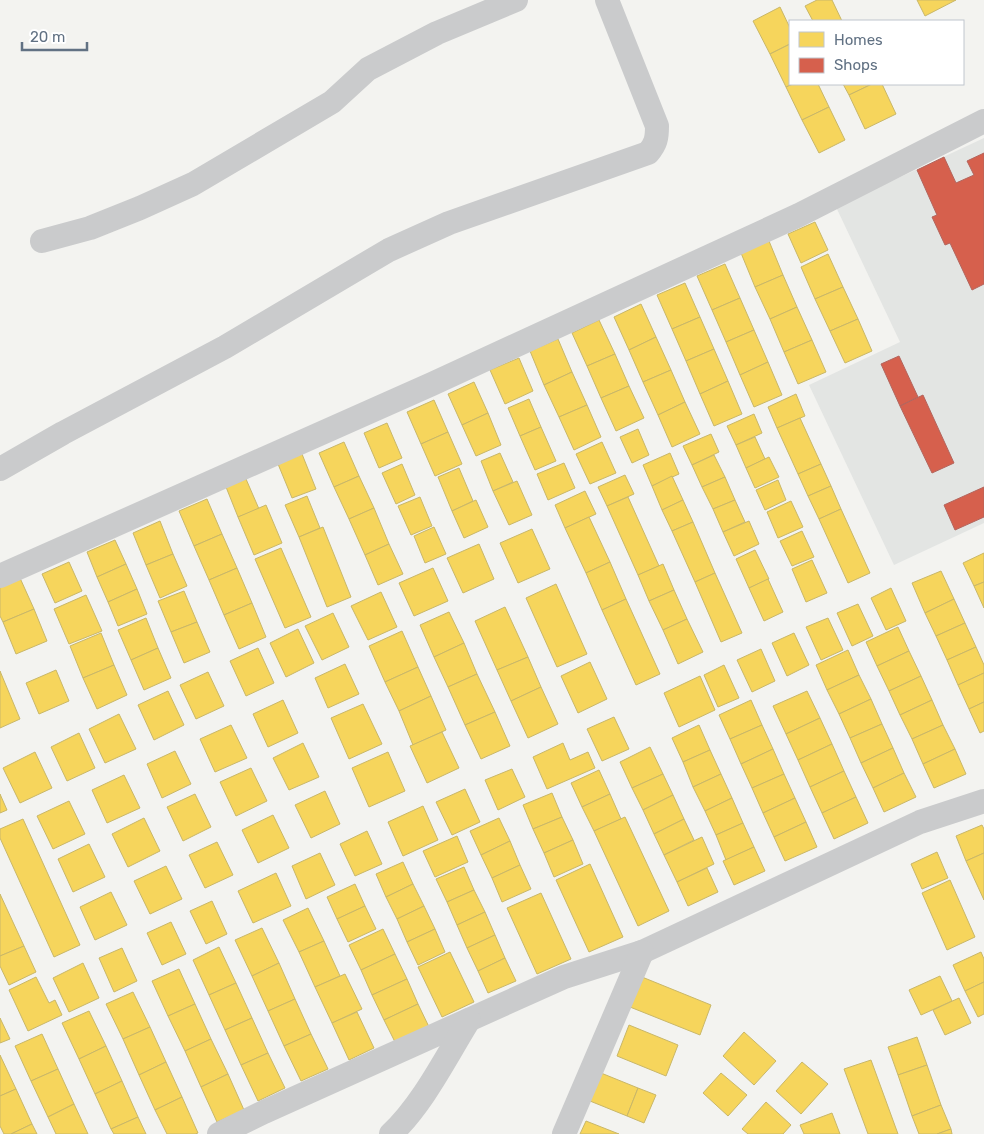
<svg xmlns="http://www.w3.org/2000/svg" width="984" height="1134" font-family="Rubik,sans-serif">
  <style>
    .built { fill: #e3e5e3 }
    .homes { fill: #f6d55c; stroke: #c9b768 }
    .shops { fill: #d6604d; stroke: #b3655d }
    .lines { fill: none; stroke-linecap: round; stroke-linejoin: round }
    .street { stroke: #cacbcc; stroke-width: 24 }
  </style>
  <rect width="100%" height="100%" fill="#f3f3f0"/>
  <polygon class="built" points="984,138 984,523 894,565 809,385 900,342 836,207"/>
  <g class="homes">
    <polygon points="817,0 832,0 842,21 813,21 805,6"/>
    <polygon points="917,0 956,0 925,16"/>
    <polygon points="780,7 790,28 790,44 770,54 753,21"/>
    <polygon points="790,44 790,84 793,84 786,87 770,54"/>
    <polygon points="793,84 818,84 829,107 802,120 786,87"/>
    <polygon points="843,84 872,84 849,95"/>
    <polygon points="872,84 882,84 896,114 865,129 849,95"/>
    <polygon points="829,107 845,140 819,153 802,120"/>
    <polygon points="815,222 828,250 801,263 788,234"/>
    <polygon points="769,241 783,275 755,287 741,253"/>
    <polygon points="828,254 843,287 815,299 801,267"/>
    <polygon points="725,264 740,298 712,310 697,276"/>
    <polygon points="783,275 797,307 770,319 755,287"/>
    <polygon points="685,283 700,317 672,329 657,295"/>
    <polygon points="843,287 858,319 830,331 815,299"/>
    <polygon points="740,298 754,330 726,342 712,310"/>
    <polygon points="641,304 656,337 629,350 614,317"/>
    <polygon points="797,307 812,340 784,352 770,319"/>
    <polygon points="700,317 714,349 686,361 672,329"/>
    <polygon points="858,319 872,351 845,363 830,331"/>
    <polygon points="599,320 615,354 587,366 572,333"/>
    <polygon points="754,330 768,362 740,375 726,342"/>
    <polygon points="656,337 671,370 643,382 629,350"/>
    <polygon points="558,339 572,372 544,385 530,351"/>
    <polygon points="812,340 826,372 798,384 784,352"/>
    <polygon points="714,349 728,381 700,394 686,361"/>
    <polygon points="615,354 629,386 601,398 587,366"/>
    <polygon points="519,358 533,391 505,404 490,370"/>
    <polygon points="768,362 782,395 754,407 740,375"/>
    <polygon points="671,370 685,402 658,415 643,382"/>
    <polygon points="572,372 587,405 559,417 544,385"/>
    <polygon points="728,381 742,414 714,426 700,394"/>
    <polygon points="474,382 488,413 462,425 448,394"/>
    <polygon points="629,386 644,418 616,431 601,398"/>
    <polygon points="796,394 805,416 777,428 768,407"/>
    <polygon points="529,399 541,427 520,436 508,408"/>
    <polygon points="434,400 448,432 421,444 407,412"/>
    <polygon points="685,402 700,434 672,447 658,415"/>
    <polygon points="587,405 601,437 574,450 559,417"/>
    <polygon points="488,413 501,445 476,456 462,425"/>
    <polygon points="754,414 762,433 736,445 727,426"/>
    <polygon points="800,418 821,464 798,474 777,428"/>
    <polygon points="387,423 402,458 379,468 364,433"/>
    <polygon points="541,427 556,461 535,470 520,436"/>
    <polygon points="638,429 649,455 632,463 620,437"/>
    <polygon points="448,432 462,464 435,476 421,444"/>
    <polygon points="711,434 719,452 692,465 683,446"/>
    <polygon points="755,437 765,459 746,468 736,445"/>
    <polygon points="344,442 359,476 334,487 319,453"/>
    <polygon points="602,442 616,473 590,484 576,454"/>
    <polygon points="500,453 513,482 493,491 481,461"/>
    <polygon points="670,453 679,474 652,486 643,465"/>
    <polygon points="302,454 316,489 292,498 278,464"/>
    <polygon points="714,455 725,477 702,487 692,465"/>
    <polygon points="769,457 779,477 755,488 746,468"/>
    <polygon points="564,463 575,488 548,500 537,474"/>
    <polygon points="402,464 415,495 396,504 382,473"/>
    <polygon points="821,464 831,486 808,496 798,474"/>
    <polygon points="459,468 473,501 452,511 438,477"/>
    <polygon points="625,475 634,494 607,506 598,487"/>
    <polygon points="359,476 374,508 349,519 334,487"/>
    <polygon points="672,476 683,500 662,510 652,486"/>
    <polygon points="725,477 735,500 713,509 702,487"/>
    <polygon points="246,479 259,509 238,517 226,487"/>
    <polygon points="778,480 786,500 765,510 756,490"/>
    <polygon points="517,481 532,515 509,525 493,491"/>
    <polygon points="831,486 841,509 819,519 808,496"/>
    <polygon points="585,491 596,514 565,528 555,505"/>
    <polygon points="307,496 320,528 299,537 285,505"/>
    <polygon points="420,497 432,526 411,535 398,506"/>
    <polygon points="628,497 659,566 638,575 607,506"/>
    <polygon points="207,499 222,534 194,546 179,511"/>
    <polygon points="476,500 488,527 464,538 452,511"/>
    <polygon points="683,500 693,522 672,531 662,510"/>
    <polygon points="735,500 745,522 723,532 713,509"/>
    <polygon points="791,501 803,527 778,538 767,512"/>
    <polygon points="266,505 282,543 254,555 238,517"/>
    <polygon points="374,508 389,544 365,555 349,519"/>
    <polygon points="841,509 870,573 848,583 819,519"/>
    <polygon points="589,517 610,562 586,573 565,528"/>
    <polygon points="160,521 173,554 146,565 133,533"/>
    <polygon points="749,521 759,544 734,556 723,532"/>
    <polygon points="693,522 715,573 695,582 672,531"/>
    <polygon points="323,527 351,597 327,607 299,537"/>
    <polygon points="434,527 446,554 425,563 414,536"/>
    <polygon points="532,529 550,569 518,583 500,543"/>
    <polygon points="802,531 814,557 792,566 780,541"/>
    <polygon points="222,534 237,568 209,580 194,546"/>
    <polygon points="115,540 126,564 97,577 87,552"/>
    <polygon points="389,544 403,574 378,585 365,555"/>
    <polygon points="479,544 494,579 463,593 447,558"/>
    <polygon points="281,548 311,617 285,628 255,559"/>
    <polygon points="755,550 769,579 749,588 736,559"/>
    <polygon points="984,553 984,582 974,586 963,563"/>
    <polygon points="173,554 187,586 160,598 146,565"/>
    <polygon points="812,560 827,593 806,602 792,569"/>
    <polygon points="69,562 82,591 55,603 42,574"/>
    <polygon points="610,562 626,599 602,610 586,573"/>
    <polygon points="126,564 137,589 108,602 97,577"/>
    <polygon points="663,564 674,590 649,601 638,575"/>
    <polygon points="237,568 252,603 224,615 209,580"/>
    <polygon points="433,568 448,601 414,616 399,583"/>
    <polygon points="941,571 954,599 925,613 912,583"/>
    <polygon points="715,573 742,633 721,642 695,582"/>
    <polygon points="20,578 34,609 3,622 0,616 0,587"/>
    <polygon points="768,579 783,612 764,621 749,588"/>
    <polygon points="984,582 984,608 974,586"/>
    <polygon points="556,584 587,654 557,667 526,598"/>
    <polygon points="891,588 906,621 886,630 871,598"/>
    <polygon points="137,589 147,614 118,626 108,602"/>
    <polygon points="674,590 687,619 663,630 649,601"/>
    <polygon points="184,591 197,622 171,632 158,601"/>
    <polygon points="381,592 397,627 368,640 351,606"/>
    <polygon points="86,595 102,631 69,644 54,609"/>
    <polygon points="626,599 660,674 636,685 602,610"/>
    <polygon points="954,599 965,623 936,636 925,613"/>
    <polygon points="252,603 266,637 239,649 224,615"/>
    <polygon points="858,604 873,636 852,646 837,613"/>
    <polygon points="505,607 528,657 497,670 475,621"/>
    <polygon points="34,609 47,641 16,654 3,622"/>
    <polygon points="449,612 464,643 434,657 420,625"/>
    <polygon points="333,613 349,647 322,660 305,626"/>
    <polygon points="146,618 158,648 131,660 118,630"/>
    <polygon points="828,618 843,650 821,660 806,627"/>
    <polygon points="687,619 703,652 678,664 663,630"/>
    <polygon points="197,622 210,652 184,663 171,632"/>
    <polygon points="965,623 976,647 947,660 936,636"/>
    <polygon points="898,627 909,651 877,666 866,642"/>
    <polygon points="298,629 314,663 286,677 270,643"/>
    <polygon points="402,631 418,667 385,682 369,646"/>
    <polygon points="101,633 114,665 83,678 70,646"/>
    <polygon points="794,633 809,665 787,676 772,643"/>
    <polygon points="464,643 477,674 448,687 434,657"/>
    <polygon points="976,647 984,665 984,673 958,685 947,660"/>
    <polygon points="158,648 171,678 144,690 131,660"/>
    <polygon points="258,648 274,683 246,696 230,661"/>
    <polygon points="761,649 775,681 752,692 737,660"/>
    <polygon points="848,650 859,675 827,690 816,665"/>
    <polygon points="909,651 921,676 889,691 877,666"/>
    <polygon points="528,657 541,687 511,701 497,670"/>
    <polygon points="590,662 607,699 578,713 561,676"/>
    <polygon points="345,664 359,694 328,708 315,678"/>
    <polygon points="114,665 127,695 97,709 83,678"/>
    <polygon points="724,665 739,698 718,707 704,675"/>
    <polygon points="418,667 431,696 399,711 385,682"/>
    <polygon points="56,670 69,701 39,714 26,683"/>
    <polygon points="0,671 20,719 0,728"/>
    <polygon points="208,672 224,706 196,719 180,685"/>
    <polygon points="984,673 984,702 969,709 958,685"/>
    <polygon points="477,674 495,712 465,725 448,687"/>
    <polygon points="859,675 871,699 839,714 827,690"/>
    <polygon points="700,676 715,710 679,727 664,693"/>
    <polygon points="921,676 932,700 900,715 889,691"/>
    <polygon points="541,687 558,724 528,738 511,701"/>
    <polygon points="168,691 184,725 154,740 138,705"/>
    <polygon points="807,691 820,718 786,734 773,706"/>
    <polygon points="431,696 446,730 413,745 399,711"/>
    <polygon points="871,699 882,724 850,738 839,714"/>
    <polygon points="283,700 298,733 268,747 253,714"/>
    <polygon points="751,700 762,725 730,739 719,715"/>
    <polygon points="932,700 943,725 912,739 900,715"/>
    <polygon points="984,702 984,731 980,733 969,709"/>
    <polygon points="363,704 382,744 349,759 331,718"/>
    <polygon points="495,712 510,746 481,759 465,725"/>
    <polygon points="119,714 136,749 105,763 89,729"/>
    <polygon points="614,717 629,749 602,761 587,729"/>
    <polygon points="820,718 832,744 798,760 786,734"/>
    <polygon points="882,724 893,748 861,763 850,738"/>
    <polygon points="231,725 247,758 215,772 200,739"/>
    <polygon points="699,725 710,750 683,762 672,738"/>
    <polygon points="762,725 773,749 741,764 730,739"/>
    <polygon points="943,725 955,749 923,764 912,739"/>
    <polygon points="442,732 459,768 427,783 410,746"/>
    <polygon points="79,733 95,768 67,781 51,747"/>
    <polygon points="303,743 319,777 289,790 273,758"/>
    <polygon points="563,743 570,760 588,752 595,768 547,789 533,757"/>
    <polygon points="832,744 844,771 810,787 798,760"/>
    <polygon points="650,747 663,774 632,788 620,762"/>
    <polygon points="893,748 904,773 873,788 861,763"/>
    <polygon points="773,749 784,774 752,788 741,764"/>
    <polygon points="955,749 966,774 934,788 923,764"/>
    <polygon points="710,750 721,774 693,787 683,762"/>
    <polygon points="175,751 191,784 162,798 147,764"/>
    <polygon points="35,752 52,788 20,803 3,768"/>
    <polygon points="388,752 405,791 369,807 352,768"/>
    <polygon points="251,768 267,801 236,816 220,782"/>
    <polygon points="512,769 525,797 498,810 485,780"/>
    <polygon points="599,770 610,794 582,807 571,783"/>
    <polygon points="844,771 856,797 822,813 810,787"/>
    <polygon points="904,773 916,797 884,812 873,788"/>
    <polygon points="663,774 673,795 643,810 632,788"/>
    <polygon points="721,774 732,798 705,811 693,787"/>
    <polygon points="784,774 795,798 763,813 752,788"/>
    <polygon points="124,775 140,808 107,823 92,790"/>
    <polygon points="465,789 480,822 452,835 436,802"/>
    <polygon points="325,791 340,824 311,838 295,805"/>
    <polygon points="552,793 562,817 533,829 523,805"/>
    <polygon points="0,794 7,810 0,813"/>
    <polygon points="195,794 211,827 183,841 167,807"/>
    <polygon points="610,794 621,819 594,831 582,807"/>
    <polygon points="673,795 684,819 654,834 643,810"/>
    <polygon points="856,797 868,823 834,839 822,813"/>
    <polygon points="732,798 743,823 716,835 705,811"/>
    <polygon points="795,798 806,822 774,837 763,813"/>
    <polygon points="69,801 85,834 53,849 37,816"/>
    <polygon points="423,806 438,840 403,856 388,822"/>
    <polygon points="273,815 289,848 258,863 242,830"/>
    <polygon points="562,817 573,840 544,853 533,829"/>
    <polygon points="625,817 669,911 638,926 594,831"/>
    <polygon points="144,818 160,851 128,867 112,834"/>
    <polygon points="499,818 510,841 481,855 470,831"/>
    <polygon points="23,819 80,945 54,957 0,838 0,829"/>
    <polygon points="684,819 694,840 664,855 654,834"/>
    <polygon points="806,822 817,847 785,861 774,837"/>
    <polygon points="743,823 754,847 726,860 716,835"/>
    <polygon points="982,825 984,829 984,853 966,861 956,836"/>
    <polygon points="367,831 382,864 355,876 340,844"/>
    <polygon points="457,836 468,862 435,877 423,851"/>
    <polygon points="702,837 714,864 677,882 664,855"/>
    <polygon points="573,840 583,864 554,877 544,853"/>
    <polygon points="510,841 520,865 492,878 481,855"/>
    <polygon points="217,842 233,875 205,888 189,855"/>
    <polygon points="89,844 105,877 73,892 58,859"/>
    <polygon points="754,847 765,871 734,885 723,861"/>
    <polygon points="937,852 948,878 922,889 911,864"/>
    <polygon points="320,853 335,885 306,899 292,866"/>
    <polygon points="984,853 984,900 966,861"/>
    <polygon points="403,862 413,884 386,897 376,874"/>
    <polygon points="590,864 623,937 589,952 556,880"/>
    <polygon points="520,865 531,889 502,902 492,878"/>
    <polygon points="166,866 182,899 150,914 134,881"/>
    <polygon points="464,867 474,890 447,902 436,879"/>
    <polygon points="707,868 718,892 688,906 677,882"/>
    <polygon points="276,873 291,906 253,923 238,891"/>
    <polygon points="950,880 975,937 947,950 922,893"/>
    <polygon points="355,884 365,906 337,919 327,897"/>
    <polygon points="413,884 424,906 397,919 386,897"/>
    <polygon points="474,890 485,912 457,925 447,902"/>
    <polygon points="111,892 127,925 95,940 80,907"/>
    <polygon points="541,893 571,959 537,974 507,908"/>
    <polygon points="0,894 24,946 0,956"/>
    <polygon points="212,901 227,934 206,944 190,911"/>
    <polygon points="365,906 376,929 348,942 337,919"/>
    <polygon points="424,906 435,929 407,942 397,919"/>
    <polygon points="308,908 324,941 299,952 283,920"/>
    <polygon points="485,912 495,935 467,948 457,925"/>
    <polygon points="171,922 186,954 162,965 147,933"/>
    <polygon points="262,928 279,963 252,976 235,940"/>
    <polygon points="383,929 395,954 361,970 349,945"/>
    <polygon points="435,929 445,952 418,965 407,942"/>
    <polygon points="495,935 505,958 478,971 467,948"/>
    <polygon points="324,941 340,976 315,987 299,952"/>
    <polygon points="24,946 36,972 9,985 0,966 0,956"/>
    <polygon points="219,947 236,983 209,995 193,960"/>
    <polygon points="122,948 137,981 114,992 99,958"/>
    <polygon points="450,952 474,1002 442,1017 418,967"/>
    <polygon points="981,952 984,959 984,982 965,991 953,965"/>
    <polygon points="395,954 407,979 372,995 361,970"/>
    <polygon points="505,958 516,981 488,993 478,971"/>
    <polygon points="83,963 99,998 69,1012 53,978"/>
    <polygon points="279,963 295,999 268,1011 252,976"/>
    <polygon points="179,969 195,1004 168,1016 152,981"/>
    <polygon points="345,974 362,1009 332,1023 315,987"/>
    <polygon points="940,976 952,1001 921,1015 909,990"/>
    <polygon points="36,977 49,1003 55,1000 62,1015 28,1031 9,990"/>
    <polygon points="642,977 711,1005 700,1035 630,1007"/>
    <polygon points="407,979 418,1004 384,1020 372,995"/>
    <polygon points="984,982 984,1014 978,1017 965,991"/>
    <polygon points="236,983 252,1018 225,1030 209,995"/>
    <polygon points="133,992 150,1027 123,1039 106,1004"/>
    <polygon points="959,998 971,1023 945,1035 933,1010"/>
    <polygon points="295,999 311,1034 284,1046 268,1011"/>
    <polygon points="195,1004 211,1039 185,1051 168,1016"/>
    <polygon points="418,1004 430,1029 396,1044 384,1020"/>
    <polygon points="89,1011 106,1046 79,1059 62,1023"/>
    <polygon points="357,1012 374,1048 349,1060 332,1023"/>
    <polygon points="0,1018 10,1039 0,1043"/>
    <polygon points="252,1018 268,1053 241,1065 225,1030"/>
    <polygon points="629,1025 678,1045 666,1076 617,1056"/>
    <polygon points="150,1027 166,1062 139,1075 123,1039"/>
    <polygon points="744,1032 776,1061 754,1085 723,1056"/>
    <polygon points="42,1034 58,1069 31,1081 15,1046"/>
    <polygon points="311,1034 328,1069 301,1081 284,1046"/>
    <polygon points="917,1037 927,1065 898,1075 888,1047"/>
    <polygon points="211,1039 228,1074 201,1087 185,1051"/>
    <polygon points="106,1046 122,1081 95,1094 79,1059"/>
    <polygon points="268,1053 285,1088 258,1101 241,1065"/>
    <polygon points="0,1055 16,1089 0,1096"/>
    <polygon points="871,1060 898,1134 868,1134 844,1069"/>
    <polygon points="166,1062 182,1097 155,1110 139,1075"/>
    <polygon points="802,1062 828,1084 801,1114 776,1091"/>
    <polygon points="927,1065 941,1105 912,1116 898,1075"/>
    <polygon points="58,1069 74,1104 48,1117 31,1081"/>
    <polygon points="601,1073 638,1088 627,1116 590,1101"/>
    <polygon points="721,1073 747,1095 728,1116 703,1093"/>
    <polygon points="228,1074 244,1110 217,1122 201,1087"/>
    <polygon points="122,1081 138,1117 111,1129 95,1094"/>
    <polygon points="638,1088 656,1095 644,1123 627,1116"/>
    <polygon points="16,1089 32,1124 11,1134 4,1134 0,1126 0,1096"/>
    <polygon points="182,1097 198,1133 195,1134 167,1134 155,1110"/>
    <polygon points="766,1102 791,1125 783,1134 748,1134 742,1129"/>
    <polygon points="74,1104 88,1134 56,1134 48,1117"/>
    <polygon points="941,1105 951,1129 937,1134 919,1134 912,1116"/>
    <polygon points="832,1113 840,1134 804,1134 800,1125"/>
    <polygon points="138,1117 146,1134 114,1134 111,1129"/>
    <polygon points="586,1121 619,1134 580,1134"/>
    <polygon points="32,1124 37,1134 11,1134"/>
    <polygon points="951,1129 952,1134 937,1134"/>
  </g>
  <g class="shops">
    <polygon points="984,153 984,284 972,290 950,243 945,245 932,217 937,215 917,170 944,157 956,183 974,175 967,161"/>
    <polygon points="899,356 918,397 900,406 881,364"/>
    <polygon points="923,395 954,463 932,473 900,406"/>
    <polygon points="984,487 984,517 955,530 944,505"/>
  </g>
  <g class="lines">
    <g class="street">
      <polyline points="42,241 90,228 140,208 193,184 332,102 368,69 437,33 516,0"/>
      <path d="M0,469L63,433L225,347L389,250L449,223L648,153C656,144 657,138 657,126L607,0"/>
      <polyline points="0,576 432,384 799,215 984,121"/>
      <polyline points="219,1134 264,1112 564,977 642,952 920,822 984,801"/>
      <path d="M391,1134C423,1104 446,1057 469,1020"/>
      <polyline points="564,1134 642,952"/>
    </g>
  </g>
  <rect x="789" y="20" width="175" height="65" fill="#ffffff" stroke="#c0c6cd"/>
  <rect x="799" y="32" width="25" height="15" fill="#f6d55c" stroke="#c0c6cd"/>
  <text x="834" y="45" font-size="15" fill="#617183">Homes</text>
  <rect x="799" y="58" width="25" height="15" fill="#d6604d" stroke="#c0c6cd"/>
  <text x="834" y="70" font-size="15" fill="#617183">Shops</text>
  <path d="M22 42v8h65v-8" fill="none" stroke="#617183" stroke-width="2.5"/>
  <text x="30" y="42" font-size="15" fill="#617183" stroke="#ffffff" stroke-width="4" paint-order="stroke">20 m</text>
</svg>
